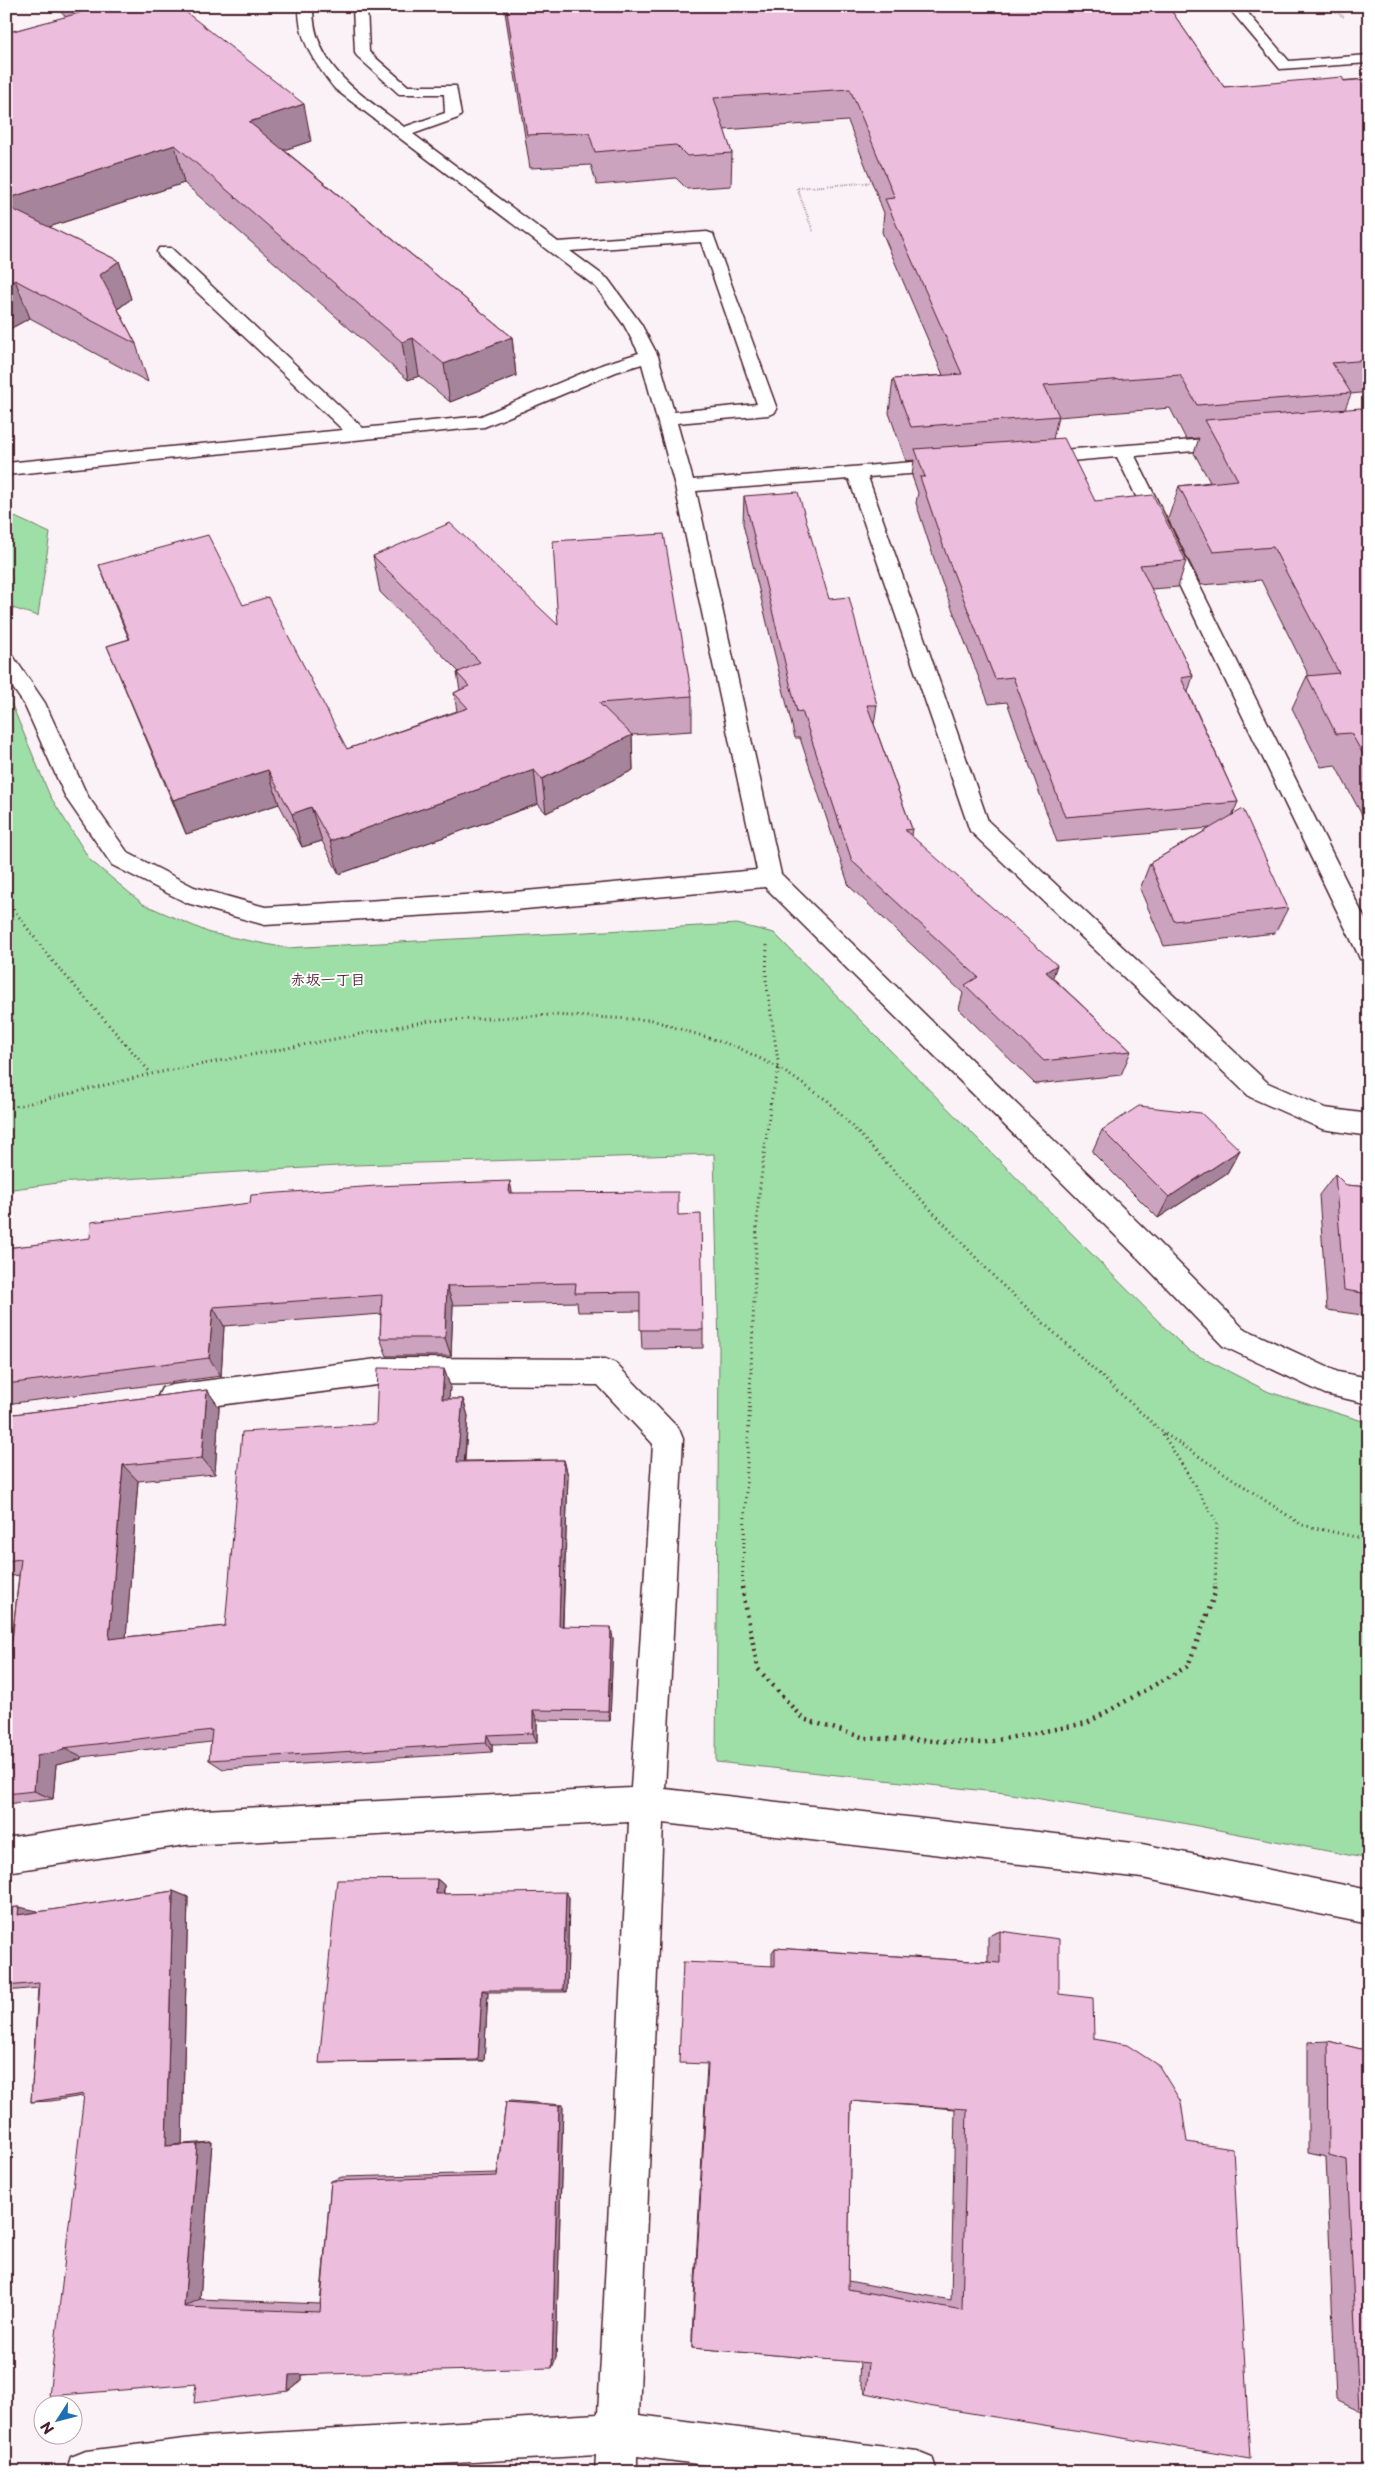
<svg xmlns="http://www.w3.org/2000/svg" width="1375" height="2478" font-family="'Playpen Sans','Klee One',sans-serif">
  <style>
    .green { fill: #9edea7; stroke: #747e69 }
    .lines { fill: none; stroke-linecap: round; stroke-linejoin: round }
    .minor-casing { stroke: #4a1f2b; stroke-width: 3 }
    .path-far3 { stroke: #4a1f2b; stroke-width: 2; stroke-dasharray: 0.5 2; stroke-linecap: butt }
    .path-far2 { stroke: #4a1f2b; stroke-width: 2.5; stroke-dasharray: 1 3; stroke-linecap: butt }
    .path-far1 { stroke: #4a1f2b; stroke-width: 3; stroke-dasharray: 1 4; stroke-linecap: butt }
    .path { stroke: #4a1f2b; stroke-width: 4.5; stroke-dasharray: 2 5; stroke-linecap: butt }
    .minor { fill: #fff; fill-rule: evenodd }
    .wall { fill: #cca3bf; stroke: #4a1f2b; fill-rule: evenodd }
    .shaded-wall { fill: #a6849b; stroke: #4a1f2b }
    .building { fill: #edbdde; stroke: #4a1f2b; fill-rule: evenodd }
    .labels { text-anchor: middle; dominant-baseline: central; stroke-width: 4; stroke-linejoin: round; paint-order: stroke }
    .neighbourhood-label { font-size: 15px; font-weight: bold; fill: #4a1f2b; stroke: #fff }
  </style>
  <rect width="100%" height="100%" fill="#fbf2f8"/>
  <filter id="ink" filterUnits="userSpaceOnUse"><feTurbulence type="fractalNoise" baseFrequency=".02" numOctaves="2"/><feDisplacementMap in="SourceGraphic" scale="10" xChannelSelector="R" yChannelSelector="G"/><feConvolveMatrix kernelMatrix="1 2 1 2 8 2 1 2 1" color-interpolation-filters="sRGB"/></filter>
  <g filter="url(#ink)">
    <g class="green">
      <polygon points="6,513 50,533 38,616 6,606"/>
      <polygon points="6,691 50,796 90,860 143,904 210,933 286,948 737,924 774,933 1187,1350 1269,1392 1369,1423 1369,1859 1177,1822 1005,1793 716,1762 719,1348 714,1154 355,1165 58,1183 6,1190"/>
    </g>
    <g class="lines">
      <g class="minor-casing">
        <g id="minor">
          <path d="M299,6H313C312,67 361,94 404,127L445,113L444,94H399L357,56L355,53L353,6H367L369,52L408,86H456L461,115L458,118L413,134L558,242L707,232L713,234L777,409L774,413L768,415L677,423L693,480L950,459L957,461L959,465L957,469L950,471L868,477L988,821L1268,1083L1325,1108L1369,1114V1136L1322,1129L1250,1097L970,831L849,479L696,491L781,874L1156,1240L1243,1328L1338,1372L1369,1378V1404L1325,1394L1223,1346L1136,1256L765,887L514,910L265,925L187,903L112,865L66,798L24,704L6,678V654L13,656L45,703L87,795L128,853L194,887L265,907L514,892L757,870L675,486L642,364L616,372L484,427L6,475V463L343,430L159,256L157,252L159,248H171L363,428L481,416L604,364L639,353L624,325L596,287L335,89C315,63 298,41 299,6ZM701,242L757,404L674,412L658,356L641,324L608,279L570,251Z"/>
          <polygon points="1227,6 1242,6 1289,61 1369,55 1369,63 1280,69"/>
          <polygon points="1234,437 1241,439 1243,443 1241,447 1135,456 1369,927 1369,961 1360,959 1357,952 1117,457 1035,464 1028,462 1026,458 1028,454 1035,452"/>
          <polygon points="385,1358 605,1359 615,1363 679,1429 683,1439 665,1789 1142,1844 1369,1890 1369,1924 1142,1878 663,1823 639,2415 917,2451 932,2457 937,2472 758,2472 637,2456 637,2472 595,2472 596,2455 300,2472 66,2472 71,2457 86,2451 201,2437 598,2414 629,1822 185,1845 6,1872 6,1838 185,1811 631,1788 653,1444 598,1385 385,1384 172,1411 162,1408 157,1398 162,1388 172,1385"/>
        </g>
      </g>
      <g class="path-far3">
        <polyline points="1326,6 1344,17"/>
        <polyline points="813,231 797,188 875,182"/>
      </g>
      <polyline class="path-far2" points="6,899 14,910"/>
      <g class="path-far1">
        <polyline points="13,909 50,958 151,1073"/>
        <polyline points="6,1109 151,1074 429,1021 554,1015 652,1020 737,1047 779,1068 828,1101 999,1282 1161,1431 1302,1525 1369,1540"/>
        <polyline points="1163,1434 1217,1522 1215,1588"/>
        <polyline points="742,1588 758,1202 771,1101 779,1068 766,980 767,944"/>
      </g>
      <polyline class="path" points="742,1587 758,1669 803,1719 865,1738 982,1743 1087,1723 1188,1666 1215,1593 1215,1587"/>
      <use href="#minor" class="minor"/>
    </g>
    <g class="wall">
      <polygon points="54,6 178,6 311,141 284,150 512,337 516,376 450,402 419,376 408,380 184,183 49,227 119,261 131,299 118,309 136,344 148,382 30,318 6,331 6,33 66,17"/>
      <polygon points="504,6 1168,6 1224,87 1369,79 1369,392 1351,394 1345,409 1369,420 1369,828 1335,765 1321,767 1292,708 1307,676 1309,676 1261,580 1201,585 1168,519 1179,486 1210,482 1194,453 1199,438 1186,439 1170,408 1058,417 1053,439 1095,501 1186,561 1178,587 1151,589 1193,676 1188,692 1238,802 1232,816 1288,908 1275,933 1164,946 1140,889 1150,863 1210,828 1057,842 1007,702 989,704 941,580 916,503 918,493 912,476 914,460 906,461 889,413 893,379 943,375 882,232 884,213 848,121 724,130 732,153 731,186 687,189 676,178 597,185 591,165 530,168"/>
      <polygon points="744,496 829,599 877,705 874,724 912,829 911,835 1053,978 1131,1051 1121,1075 1035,1084 959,1009 963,993 849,886 800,738 795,738 743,524"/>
      <polygon points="373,556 558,625 692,696 692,731 632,735 633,770 546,813 538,804 339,874 322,841 302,847 279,804 186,834 107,646 129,639 113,601 99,565 243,605 347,749 457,711 454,693 460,690 457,673 459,672 380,592"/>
      <polygon points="1102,1130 1240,1150 1227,1173 1158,1218 1092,1152"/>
      <polygon points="1335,1174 1346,1185 1369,1187 1369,1316 1327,1310 1319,1195"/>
      <polygon points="512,1193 678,1215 703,1330 703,1348 642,1349 640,1311 578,1312 577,1302 453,1305 451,1356 387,1356 380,1338 381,1314 224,1326 221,1376 6,1404 6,1248"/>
      <polygon points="444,1369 450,1386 449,1399 463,1399 468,1416 465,1461 564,1460 568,1476 563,1626 613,1639 610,1721 537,1720 537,1743 492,1744 492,1752 223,1769 209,1760 211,1742 81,1757 81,1759 56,1765 53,1799 6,1804 6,1695 19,1575 6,1577 6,1415 207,1390 219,1407 215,1474 138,1481 126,1637 225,1626 376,1424"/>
      <polygon points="437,1879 444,1885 444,1894 569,1897 567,1992 488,1992 484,2061 319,2063"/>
      <polygon points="173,1891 188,1897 182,2144 212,2142 200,2299 320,2304 331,2181 342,2177 497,2173 506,2102 511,2101 563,2105 556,2358 302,2375 302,2380 288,2391 196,2384 83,2096 51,2101 31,2102 38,1988 6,1991 6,1908 19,1907 38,1912"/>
      <path d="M1000,1931L1059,1994L1094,2039L1187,2142L866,2393L859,2379L860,2362L692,2348V2336L707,2065L772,1966V1952L775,1948L988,1962V1936ZM851,2101L955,2109L951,2300L848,2281Z"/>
      <polygon points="1328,2041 1369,2051 1359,2411 1336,2400 1326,2157 1308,2153 1308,2042"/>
    </g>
    <g class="shaded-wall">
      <polygon points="304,104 311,141 257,159 249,122"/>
      <polygon points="175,145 184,183 12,239 6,225 6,199"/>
      <polygon points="119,261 131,299 112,313 100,275"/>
      <polygon points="15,280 30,318 6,331 6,285"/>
      <polygon points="512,337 516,376 450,402 444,364"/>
      <polygon points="413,338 419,376 408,380 402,342"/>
      <polygon points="632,735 633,770 546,813 542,779"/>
      <polygon points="268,770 279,804 186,834 173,800"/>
      <polygon points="534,770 538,804 339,874 330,841"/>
      <polygon points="311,807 322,841 302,847 292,814"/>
      <polygon points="1057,965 1049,989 1046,972"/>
      <polygon points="1240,1150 1227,1173 1158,1218 1169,1197"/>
      <polygon points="510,1181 514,1202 509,1193"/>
      <polygon points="447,1286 453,1305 451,1356 445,1338"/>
      <polygon points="213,1307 224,1326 221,1376 209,1358"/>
      <polygon points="444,1369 450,1386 448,1416 442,1399"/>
      <polygon points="207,1390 219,1407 215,1474 202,1458"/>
      <polygon points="463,1399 468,1416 463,1477 457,1462"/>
      <polygon points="564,1460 568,1476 562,1639 559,1626"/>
      <polygon points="123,1465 138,1481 125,1651 109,1639"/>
      <polygon points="611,1627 613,1639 610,1721 608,1711"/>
      <polygon points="533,1710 537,1720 537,1743 533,1733"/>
      <polygon points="487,1735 492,1744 492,1752 486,1743"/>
      <polygon points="63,1748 81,1757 81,1759 56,1765 53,1799 34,1791 37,1756"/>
      <polygon points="437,1879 444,1885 443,1899 436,1894"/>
      <polygon points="173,1891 188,1897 182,2144 166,2146"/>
      <polygon points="566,1892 569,1897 567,1992 563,1990"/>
      <polygon points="19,1907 38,1911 38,1919 18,1915"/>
      <polygon points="482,1990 488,1992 484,2061 478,2060"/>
      <polygon points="563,2105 556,2358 552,2368 559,2106"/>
      <polygon points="212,2142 200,2299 184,2307 197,2144"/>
      <polygon points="302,2365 302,2380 288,2391 289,2375"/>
    </g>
    <g class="building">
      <polygon points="86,6 178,6 304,104 249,122 512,337 444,364 413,338 402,342 175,145 6,199 6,33 90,10"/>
      <polygon points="506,6 1168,6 1224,87 1342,77 1344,81 1369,79 1369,360 1332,363 1351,393 1197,405 1180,375 1044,385 1059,416 911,427 893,379 962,374 885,199 895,198 850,89 714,98 732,153 687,156 676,145 595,152 589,133 527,135"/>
      <polygon points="6,206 119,261 100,275 136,344 15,280 6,285"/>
      <polygon points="1361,408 1369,420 1369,765 1351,733 1336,734 1307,676 1339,673 1273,547 1213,552 1179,486 1238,480 1205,420"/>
      <polygon points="1064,438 1095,501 1153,495 1186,561 1140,565 1193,676 1181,678 1238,802 1065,817 1013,677 995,679 946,554 920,477 925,477 915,449"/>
      <polygon points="798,492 829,599 849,597 877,705 867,705 912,829 905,830 1057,965 1046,972 1131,1051 1044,1061 965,985 978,977 852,861 802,711 797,712 744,496"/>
      <polygon points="450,523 558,625 553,541 664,534 692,696 599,703 632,735 542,779 534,770 330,841 311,807 292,814 268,770 173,800 107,646 130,639 99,565 208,535 243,605 268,597 347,749 468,708 454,693 469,686 457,673 480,662 373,556"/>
      <polygon points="1243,809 1288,908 1174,921 1150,863"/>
      <polygon points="1139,1106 1201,1113 1240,1150 1169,1197 1102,1130"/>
      <polygon points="1335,1174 1346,1185 1369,1187 1369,1294 1344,1290"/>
      <polygon points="510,1181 509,1193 678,1192 678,1215 701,1214 703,1330 640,1330 640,1292 575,1293 576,1283 447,1286 445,1338 380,1338 382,1295 213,1307 209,1358 6,1384 6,1248 90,1238 91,1222 250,1203 251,1195 376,1186"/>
      <polygon points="378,1368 444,1369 442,1399 463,1399 457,1462 564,1460 559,1626 611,1627 608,1711 533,1710 533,1733 487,1735 486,1743 209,1760 212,1730 63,1748 64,1750 37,1756 34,1791 6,1794 6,1695 21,1559 6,1561 6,1415 207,1390 202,1458 123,1465 109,1639 225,1626 242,1432 376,1424"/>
      <polygon points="437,1879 436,1894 566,1892 563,1990 482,1990 478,2060 319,2063 337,1880"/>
      <polygon points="173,1891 166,2146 197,2144 184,2307 320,2312 331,2181 497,2176 506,2102 559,2106 552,2368 289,2375 288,2391 194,2403 196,2384 49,2396 84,2094 31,2102 39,1983 6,1986 6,1908 19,1907 18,1915"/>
      <path d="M1000,1931L1059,1939V1994L1093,1998L1094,2039L1127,2045L1159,2066L1181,2102L1187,2142L1233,2149L1250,2459L928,2406L866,2393L869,2363L692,2348L708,2064L679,2063L683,1962L775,1966V1948L1000,1963ZM851,2101L967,2109L962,2310L848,2289Z"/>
      <polygon points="1328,2041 1369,2051 1369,2413 1359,2411 1347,2160 1329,2155"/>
    </g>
  </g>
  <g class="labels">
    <g class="neighbourhood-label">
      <text x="328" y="978">赤坂一丁目</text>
    </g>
  </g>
  <rect width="1375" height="2478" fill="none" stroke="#fff" stroke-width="25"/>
  <rect x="12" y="12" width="1350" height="2453" fill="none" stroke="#4a1f2b" stroke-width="2" filter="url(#ink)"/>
  <g transform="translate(58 2420) rotate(234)"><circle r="24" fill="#ffffff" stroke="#b7a5aa"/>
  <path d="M0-4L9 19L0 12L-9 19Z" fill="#1f6fb2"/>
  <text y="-8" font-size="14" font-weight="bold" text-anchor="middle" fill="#4a1f2b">N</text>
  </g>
</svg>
